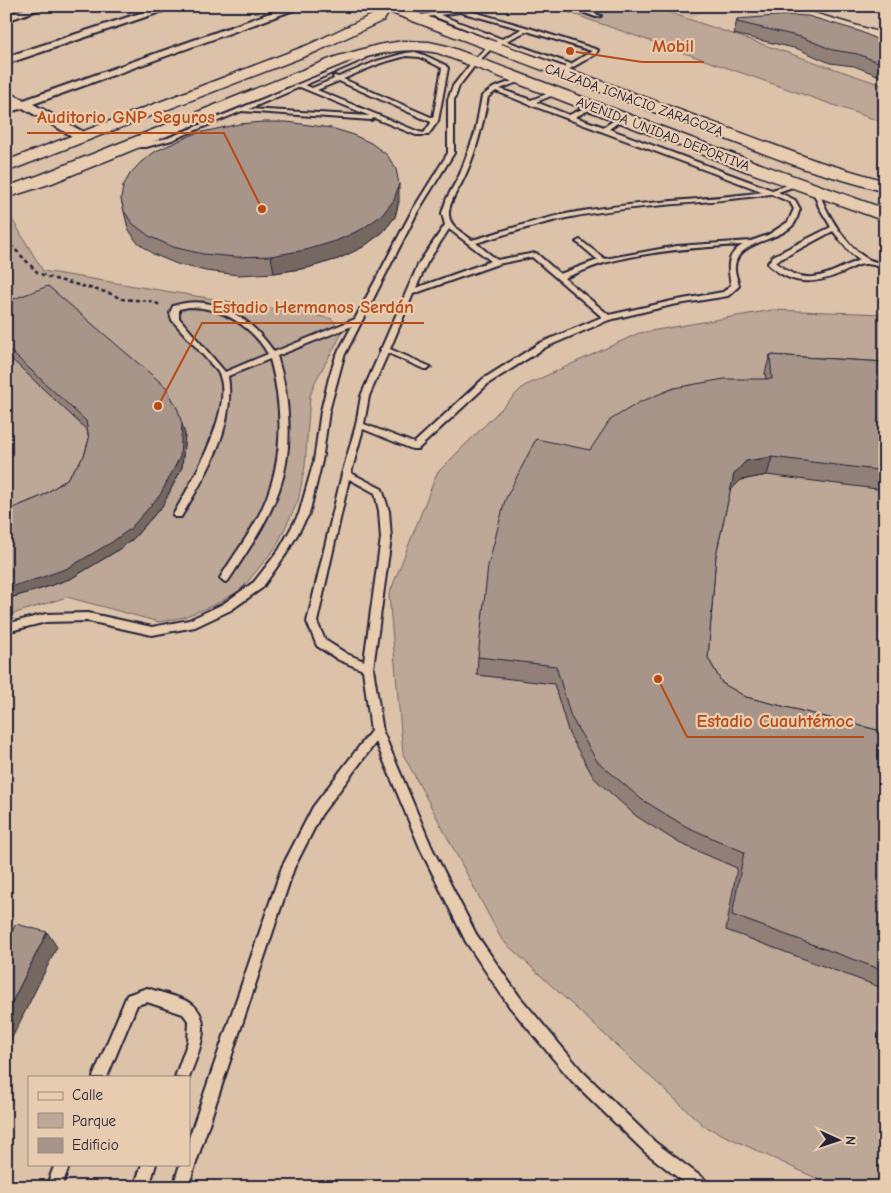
<svg xmlns="http://www.w3.org/2000/svg" width="891" height="1193" font-family="'Comic Neue',sans-serif">
  <style>
    .built { fill: #ccb49f }
    .green { fill: #bda796; stroke: #706468 }
    .lines { fill: none; stroke-linecap: round; stroke-linejoin: round }
    .lane-casing { stroke: #22223b; stroke-width: 4 }
    .street-casing { stroke: #22223b; stroke-width: 4 }
    .secondary-casing { stroke: #22223b; stroke-width: 3 }
    .path { stroke: #22223b; stroke-width: 2.5; stroke-dasharray: 4 3; stroke-linecap: butt }
    .lane { fill: #e8ccaf; fill-rule: evenodd }
    .street { fill: #e8ccaf; fill-rule: evenodd }
    .secondary { fill: #e8ccaf; fill-rule: evenodd }
    .wall { fill: #908077; stroke: #22223b }
    .shaded-wall { fill: #756861; stroke: #22223b }
    .building { fill: #a7958a; stroke: #22223b }
    .labels { text-anchor: middle; dominant-baseline: central; stroke-width: 4.5; stroke-linejoin: round; paint-order: stroke }
    .far-street-label { font-size: 14px; fill: #22223b; stroke: #e8ccaf }
    .leader { fill: none; stroke: #b64b18; stroke-width: 2 }
    .callout-dot { fill: #b64b18; stroke: #e8ccaf; stroke-width: 2 }
    .callout-label { font-size: 18px; text-anchor: middle; font-weight: bold; fill: #b64b18; stroke: #e8ccaf; stroke-width: 4.5; stroke-linejoin: round; paint-order: stroke }
  </style>
  <rect width="100%" height="100%" fill="#dcc2a8"/>
  <filter id="ink" filterUnits="userSpaceOnUse"><feTurbulence type="fractalNoise" baseFrequency=".02" numOctaves="2"/><feDisplacementMap in="SourceGraphic" scale="10" xChannelSelector="R" yChannelSelector="G"/><feConvolveMatrix kernelMatrix="1 2 1 2 8 2 1 2 1" color-interpolation-filters="sRGB"/></filter>
  <g filter="url(#ink)">
    <polygon class="built" points="655,6 715,6 691,18"/>
    <g class="green">
      <polygon points="550,6 650,6 885,86 885,123"/>
      <polygon points="6,209 43,271 324,317 332,319 341,332 340,337 315,382 310,396 305,466 298,501 276,547 240,591 214,605 184,617 159,622 67,597 6,616"/>
      <polygon points="772,310 885,314 885,1187 835,1187 704,1126 502,940 403,754 389,595 437,473 524,386 639,333"/>
    </g>
    <g class="lines">
      <g class="lane-casing">
        <g id="lane">
          <polygon points="566,6 574,6 601,16 596,17"/>
          <path d="M460,8L529,28L598,50L596,54L566,71L563,69L567,66L502,43L493,47L476,64L459,86L454,100V153L418,211L344,356L329,411L322,461L309,514L286,554L262,588L231,610L195,627L152,635L88,621L46,622L6,632V624L46,614L88,613L152,627L189,620L223,604L254,582L279,550L299,514L314,461L321,411L329,378L336,356L352,326L277,356C290,397 294,449 279,490C268,522 247,552 228,581L225,582L220,578C233,556 249,536 260,513C284,465 284,410 270,359L228,376C236,426 206,476 181,517H175L173,515C190,486 237,405 218,372L172,320L170,313L173,306C214,292 253,320 274,352L355,319L412,211L448,153V100L453,86L472,62L489,45L497,41L433,16L414,19L411,17ZM460,12L522,29L502,39L440,15ZM527,31L592,51L571,64L506,41ZM189,307C222,307 252,326 268,354L225,372L179,318V309Z"/>
          <path d="M365,50L370,51L364,59L305,85L312,88L334,79L333,76L339,77L377,61L406,53L415,52L424,55L445,65L448,68L438,121L428,135H416L374,118L371,120L242,111L172,140L146,147H131L128,145L131,143H146L168,138L347,64L360,57ZM406,56L420,57L442,68L433,118L343,79L381,63ZM339,81L431,122V123L424,133L419,132L317,90ZM300,87L370,116L249,109Z"/>
          <path d="M518,79L523,80L500,89L531,100L552,92H556V94L536,102L569,115L589,106H593V108L575,117L604,127L619,117H623V119L609,129L772,190L798,182L801,184L778,192L795,200L800,209C798,213 797,220 794,224C780,241 737,241 735,266C734,272 738,280 739,286L728,296L672,305L609,320L546,347L489,383L418,449H412L363,429L351,473L382,489L389,511L391,538L373,668L383,732L432,848L476,934L519,996L582,1071L655,1142L708,1182L710,1187H690L645,1152L572,1081L509,1006L466,942L421,850L376,742L321,815L294,868L188,1187H173L180,1164H189V1138L282,867L313,807L371,731L363,670L339,660L317,646L307,622L342,474L356,425L361,396L381,350L380,349L382,347L419,263L445,225L442,213L447,198L460,174L475,133L482,96L493,88ZM496,91L528,104L764,192C700,201 635,201 571,213C538,219 504,231 472,240C463,233 450,227 449,215C448,206 455,194 460,186C475,158 482,128 488,97ZM771,194L790,202L794,209L788,222L768,235L751,241L677,246L605,259L580,240L576,242L578,243L598,260L560,274L536,253L497,260L476,243C507,234 539,223 571,217C637,204 705,204 771,194ZM449,229L491,261L416,288L427,263ZM743,245C725,255 728,268 731,285L723,292L672,301L609,315L564,278C578,273 591,267 604,263C649,251 697,247 743,245ZM532,257L602,317L540,343L483,379L414,443L364,424L369,396L388,353L424,369H427L431,367L390,349L413,294L498,264ZM349,479L375,493L379,511L381,538L364,661L347,654L325,640L317,622Z"/>
          <path d="M816,189L819,191C825,212 847,247 866,258C872,262 878,262 885,264V268C879,267 872,264 866,264C859,263 850,269 844,272C816,284 794,287 769,265L768,263L773,256L831,227L819,207L813,191ZM833,231L849,251L859,260C826,274 808,289 776,263L779,260Z"/>
          <path d="M147,988C158,992 184,998 192,1004C215,1022 196,1057 189,1078L175,1077L188,1041L189,1022L183,1014L147,1002L137,1005L107,1077H93L127,995Z"/>
          <polygon points="55,1164 70,1164 61,1187 46,1187"/>
          <polygon points="142,1164 156,1164 149,1187 134,1187"/>
        </g>
      </g>
      <g class="street-casing">
        <g id="street">
          <polygon points="33,6 49,6 6,21 6,15"/>
          <polygon points="162,6 178,6 6,64 6,57"/>
          <polygon points="290,6 305,6 33,104 87,134 89,137 87,140 79,140 23,108 6,113 6,106 14,103 6,99 6,91 24,100"/>
        </g>
      </g>
      <g class="secondary-casing">
        <g id="secondary">
          <polygon points="375,6 399,6 817,161 885,181 885,192 805,169 389,12 384,20 318,51 6,172 6,161 308,45 374,14 376,11"/>
          <polygon points="767,6 790,6 885,34 885,43 769,9"/>
          <path d="M403,41L429,42L447,46L755,162L885,209V221L743,170L438,53C406,46 376,54 345,63L52,183L6,198V187L40,175L335,57L378,45Z"/>
        </g>
      </g>
      <polyline class="path" points="6,240 37,272 47,277 109,293 122,299 149,301 161,305"/>
      <use href="#lane" class="lane"/>
      <use href="#street" class="street"/>
      <use href="#secondary" class="secondary"/>
    </g>
    <g class="wall">
      <polygon points="737,19 885,43 885,78 854,66 830,63 798,49 734,34"/>
      <polygon points="121,199 399,201 395,217 383,232 363,247 338,259 307,268 274,273 239,275 206,271 177,264 153,254 136,241 128,228"/>
      <polygon points="6,302 185,434 182,467 163,505 133,539 115,552 72,578 44,588 6,599 6,511 42,496 66,480 84,456 89,439 87,430 6,354"/>
      <polygon points="770,355 885,362 885,490 767,475 741,480 730,491 716,555 708,658 722,683 746,697 885,732 885,989 726,930 737,868 679,843 636,816 594,778 569,734 554,684 477,675 478,657 590,450 766,379 765,373"/>
    </g>
    <g class="shaded-wall">
      <polygon points="399,184 399,201 395,217 383,232 363,247 338,259 307,268 274,273 271,256"/>
      <polygon points="182,424 185,434 182,467 163,505 133,539 115,552 72,578 44,588 6,599 6,588"/>
      <polygon points="772,457 767,475 741,480 729,492 734,474 746,461"/>
      <polygon points="47,932 57,947 6,1050 6,1014"/>
    </g>
    <g class="building">
      <polygon points="790,15 808,16 859,31 885,43 885,65 858,54 833,50 801,37 737,22 737,19"/>
      <polygon points="263,122 287,122 331,128 351,134 371,143 387,155 396,169 399,184 394,200 382,215 362,229 336,241 305,250 271,256 236,257 203,254 173,247 149,236 132,223 124,211 121,199 123,186 130,174 141,162 156,151 194,134 239,124"/>
      <polygon points="48,286 166,387 178,410 182,424 180,457 160,495 130,529 112,542 68,568 40,578 6,588 6,511 42,496 66,480 84,456 89,439 86,421 6,347 6,302"/>
      <polygon points="770,355 885,362 885,471 772,457 746,461 734,474 716,555 708,658 722,683 746,697 885,732 885,971 732,915 744,852 685,826 641,799 597,761 571,717 556,666 478,657 488,566 505,500 536,439 590,450 610,420 640,402 674,388 724,379 772,379"/>
      <polygon points="16,924 47,932 6,1014 6,941 7,941"/>
    </g>
  </g>
  <g class="labels">
    <g class="far-street-label">
      <text transform="translate(634 100) rotate(20)">CALZADA IGNACIO ZARAGOZA</text>
      <text transform="translate(663 134) rotate(21)">AVENIDA UNIDAD DEPORTIVA</text>
    </g>
  </g>
  <path class="leader" d="M570 51L642 62H704M262 209L224 133H27M158 406L202 323H424M658 679L687 737H864"/>
  <g class="callout-dot">
    <circle cx="570" cy="51" r="5"/>
    <circle cx="262" cy="209" r="5"/>
    <circle cx="158" cy="406" r="5"/>
    <circle cx="658" cy="679" r="5"/>
  </g>
  <g class="callout-label">
    <text x="673" y="52">Mobil</text>
    <text x="126" y="123">Auditorio GNP Seguros</text>
    <text x="313" y="313">Estadio Hermanos Serdán</text>
    <text x="775" y="727">Estadio Cuauhtémoc</text>
  </g>
  <rect width="891" height="1193" fill="none" stroke="#e8ccaf" stroke-width="25"/>
  <rect x="12" y="12" width="866" height="1168" fill="none" stroke="#22223b" stroke-width="2" filter="url(#ink)"/>
  <rect x="28" y="1076" width="162" height="90" fill="#e8ccaf" stroke="#998881"/>
  <rect x="38" y="1092" width="25" height="8" fill="#e8ccaf" stroke="#998881"/>
  <text x="72" y="1100" font-size="15" fill="#22223b">Calle</text>
  <rect x="38" y="1113" width="25" height="15" fill="#bda796" stroke="#998881"/>
  <text x="72" y="1126" font-size="15" fill="#22223b">Parque</text>
  <rect x="38" y="1138" width="25" height="15" fill="#a7958a" stroke="#998881"/>
  <text x="72" y="1150" font-size="15" fill="#22223b">Edificio</text>
  <g transform="translate(838 1140) rotate(93)" stroke="#e8ccaf" stroke-width="4" paint-order="stroke">
  <path d="M0-4L9 19L0 12L-9 19Z" fill="#22223b"/>
  <text y="-8" font-size="14" font-weight="bold" text-anchor="middle" fill="#22223b">N</text>
  </g>
</svg>
